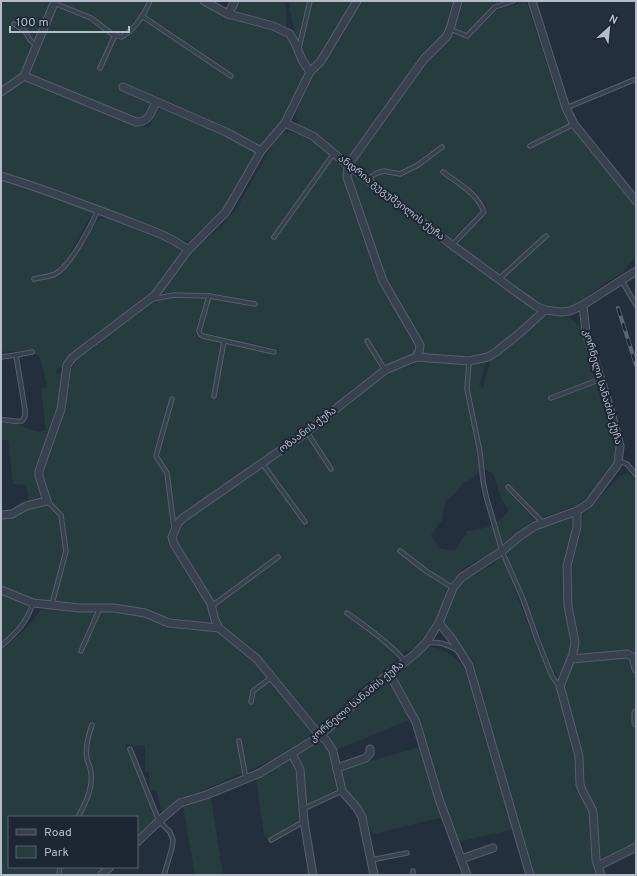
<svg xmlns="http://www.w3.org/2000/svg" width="637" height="876" font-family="Overpass,'Noto Sans Georgian',sans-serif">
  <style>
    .green { fill: #263c3f; fill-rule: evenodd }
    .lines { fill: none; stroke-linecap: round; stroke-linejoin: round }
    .service-casing { stroke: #565f6c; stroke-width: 5.5 }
    .minor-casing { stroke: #565f6c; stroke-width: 9 }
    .service { stroke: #38414e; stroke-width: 3.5 }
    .minor { stroke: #38414e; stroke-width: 7 }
    .rail-casing { stroke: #5a6575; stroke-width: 4 }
    .rail { stroke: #1d2633; stroke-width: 2.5; stroke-dasharray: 8; stroke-linecap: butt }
    .labels { text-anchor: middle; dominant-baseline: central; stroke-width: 4; stroke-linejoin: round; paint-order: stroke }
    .street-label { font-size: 10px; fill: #b4bcc9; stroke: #1d2633 }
  </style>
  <rect width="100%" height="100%" fill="#242f3e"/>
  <g class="green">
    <polygon points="1,1 54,1 22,75 1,89"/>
    <path d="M58,1H148C144,11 128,38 115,33C107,30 100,22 92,17C82,11 68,7 57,3Z"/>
    <path d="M153,1H196L228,16L273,28L286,35L294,44L304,73L299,90L283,122L262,147L259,148L121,89L153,104L147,117L135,120L28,76L57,6L92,22L113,36L97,69L101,71L116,38L120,40C136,34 146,16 153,1Z"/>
    <polygon points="244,1 285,1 287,29 239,15 235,11 237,5"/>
    <path d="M290,1H354L321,55L312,64C299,58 292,19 289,5Z"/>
    <polygon points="360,1 456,1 450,27 355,151 351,155 345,156 319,136 300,126 296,117 297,110 317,68 333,49"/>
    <polygon points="461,1 504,1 494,4 466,33 454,27"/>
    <path d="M526,1L560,104L571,124L536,146L572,128L636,205V256L623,272L602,285L577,305L569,309L558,310L548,307L535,300L504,278L537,247L535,244L501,275C494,270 487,264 480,260C472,255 465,252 460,244L461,239L486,215L488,211L484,202L443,170L441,173C449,179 476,197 480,205C482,208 482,211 481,214L451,240L353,163L356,158L433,53L447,41L453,34L466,39L495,11Z"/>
    <polygon points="25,80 88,103 135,125 149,127 159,108 218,131 257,152 224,210 190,240 185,241 66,195 1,172 1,96"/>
    <path d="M290,132C305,134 317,145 329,155L279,225L283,227L334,157L343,165L344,174L367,240L418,348L414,354L404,357L380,371L294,438L179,516L170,531L169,538L209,606L211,613L208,622H180L169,620L143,610L78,607L58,603L56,599L69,551L64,515L49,499L41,474L63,411L70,373L78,358L94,348L99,340L151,301L177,297L206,298L197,337L277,354L278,349L203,333L202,330L211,298L257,307L258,302L208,294L177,292L167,293L162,292L191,251L220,228L229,216L234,213L276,139L281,133Z"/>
    <polygon points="351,171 385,196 395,209 406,216 538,311 536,315 503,343 478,358 420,355 421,353 388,286 350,179"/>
    <path d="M1,180L82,208L92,213L70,253L76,256L95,223C100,217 107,216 114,218L174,244L180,250V256L155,291L64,365L56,371L57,374L61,373L63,374L58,409L40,462L44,498L29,503L26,485L13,484L8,440H1V423C5,423 10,423 14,424C26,425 33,435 46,430L41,389L47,387L40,358C37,354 33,354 31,350L1,352Z"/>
    <path d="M553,315C570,317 572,317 583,331L618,446L617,458L606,477L594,492L576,506L540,518L506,483L504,487L534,520L513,537L503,547L462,569L447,588L441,609L430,633L421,643L411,650L400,653L397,655L395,661L389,669L359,689L321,730L317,728L251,650L220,622L216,608L176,541L175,536L183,523L213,501L264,468L306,527L309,524L267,465L380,378L393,370L413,366L414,360L423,359L477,363L486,360L479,387L483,388L491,359L521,337L542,317ZM483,469L493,473L501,498L509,510C494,527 488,528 467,531L455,551L438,548L431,535L442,520L445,502L455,494L463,483L473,478Z"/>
    <polygon points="627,473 632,476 636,485 636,853 605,869 599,862 596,812 585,786 582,754 562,687 577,654 578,640 572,608 571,567 581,532 583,515 621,475"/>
    <polygon points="40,505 46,505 59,516 65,550 51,602 35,600 1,588 1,518 10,518 23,511"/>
    <polygon points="572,516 575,519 575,523 565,564 572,647 570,658 562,676 558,677 553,670 513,568 506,553 533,531"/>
    <polygon points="501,557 507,568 532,636 550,676 558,685 576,756 577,792 590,809 599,875 532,875 478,685 442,621 455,592 462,582 475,572 492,566"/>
    <polygon points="1,591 19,599 27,605 28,612 19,627 1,643"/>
    <polygon points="47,608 77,611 110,612 143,616 220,630 253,659 267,676 251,690 248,704 252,705 253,694 271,681 313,735 273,760 181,799 162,814 156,790 150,790 149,772 145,771 145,746 125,744 156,820 137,836 137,817 81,817 90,799 93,782 89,753 90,737 86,736 84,747 90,775 89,787 86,799 75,817 9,817 9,867 58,867 57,875 1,875 1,649 25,630 40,611"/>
    <path d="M429,647C447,648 453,658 466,668L515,829L457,842L434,770L422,728L396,676L397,673Z"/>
    <polygon points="388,680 400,698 411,719 337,750 328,733 371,692"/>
    <polygon points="321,740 331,756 338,789 306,805 303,766 297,754"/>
    <polygon points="419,747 435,794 444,817 373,834 361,808 344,787 341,770"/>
    <polygon points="291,757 298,769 300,820 268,839 264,835 256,779"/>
    <polygon points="211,798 223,875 195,875 183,806"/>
    <polygon points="62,867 103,867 94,875 61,875"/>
  </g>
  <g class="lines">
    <g class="service-casing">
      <g id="service">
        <path d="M54,3L91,18L112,34L121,37C135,30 144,15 150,1"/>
        <polyline points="142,16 231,76"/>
        <polyline points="14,24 25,31 30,40 37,46"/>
        <polyline points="450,29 467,36 495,7 513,1"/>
        <polyline points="299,48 310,1"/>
        <polyline points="100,68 115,35"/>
        <polyline points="566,108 636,79"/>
        <polyline points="530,146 574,124"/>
        <path d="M443,172C458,183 478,194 484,212L452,245"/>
        <polyline points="367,179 377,173 384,171 400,174 418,165 442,147"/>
        <polyline points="274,237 334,153"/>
        <path d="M34,279C41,277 49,277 55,274C70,267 91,226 98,210"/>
        <polyline points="499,279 546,236"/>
        <polyline points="622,281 636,305"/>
        <polyline points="209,296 255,304"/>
        <polyline points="152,299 174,295 209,296 199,331 200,334 203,336 274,352"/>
        <polyline points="367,341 385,370"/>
        <polyline points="16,355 32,352"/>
        <path d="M1,357L16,355L25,410V416L22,421C16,423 8,419 1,420"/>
        <polyline points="469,361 467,389 480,452 483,481 486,496 502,551 523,599 537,639 552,676 559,686"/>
        <polyline points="214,396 224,341"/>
        <polyline points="551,398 601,379"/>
        <polyline points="172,399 156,456 167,473 174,528"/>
        <polyline points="307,432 331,469"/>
        <polyline points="619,461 627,464 636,475"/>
        <polyline points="262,463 305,522"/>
        <polyline points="508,487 543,523"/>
        <polyline points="47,501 61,515 66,551 52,604"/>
        <polyline points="400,551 426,571 453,588"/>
        <polyline points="212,606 278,557"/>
        <path d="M347,613C368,628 388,642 405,661"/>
        <path d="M427,643C439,641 446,644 457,650"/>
        <path d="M1,646C17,632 26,624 33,603"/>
        <polyline points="81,651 100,608"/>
        <polyline points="251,702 253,691 272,677"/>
        <polyline points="239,741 246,779"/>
        <polyline points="130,749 159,821 170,832 173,840 172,848 164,875"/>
        <polyline points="303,809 342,791"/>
        <path d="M78,817C85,804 93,789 91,773C91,768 88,763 87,759C85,747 88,736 92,725"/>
        <polyline points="271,840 303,822"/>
        <polyline points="371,860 407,853"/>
        <polyline points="413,871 413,875"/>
        <polyline points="59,875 60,867"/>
      </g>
    </g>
    <g class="minor-casing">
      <g id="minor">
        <polyline points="204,1 228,14 273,26 290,34 296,45 302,60 310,72"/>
        <polyline points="532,1 566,108 574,124 636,201"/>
        <polyline points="228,14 235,1"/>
        <polyline points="24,76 55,1"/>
        <polyline points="123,87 226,132 261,151"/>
        <path d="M1,92L24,76L136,122C149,123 151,112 156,102"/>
        <polyline points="285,123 313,136 348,165 452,245 519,294 536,306 545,310 561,312 570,311 583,305 636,271"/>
        <path d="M1,176C42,188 82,204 122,219C144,228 169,235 188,250"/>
        <polyline points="416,357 419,352 420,345 383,281 347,177 348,165 424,59 447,36 451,26 458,1"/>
        <polyline points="577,511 577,527 567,566 568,606 575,642 573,654 560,686 579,756 580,784 582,790 593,811 596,860 601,875"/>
        <polyline points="1,515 12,514 26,506 47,501 39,476 39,471 61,409 67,365 73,357 155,295 188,250 226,212 261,151 285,123 310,72 321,61 357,1"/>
        <polyline points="1,590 33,603 80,608 114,608 145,613 169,623 219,628 257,659 320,736 326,740 333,751 342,791 357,808 362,817 374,875"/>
        <polyline points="439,623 452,639 469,666 530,875"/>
        <polyline points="219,628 215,620 211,604 174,544 172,537 178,523 183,518 304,434 385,370 416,357 469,361 488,357 496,352 521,332 545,310"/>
        <polyline points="572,659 627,654 633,657 636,669"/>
        <polyline points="389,673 416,722 439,799 467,875"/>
        <polyline points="636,713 636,723"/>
        <polyline points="292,754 300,769 304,821 313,875"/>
        <polyline points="337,768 366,758 370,753 370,749"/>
        <polyline points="137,842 159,821 180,803 206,795 260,773 320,736 372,687 415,654 426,643 439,623 453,588 462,577 502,551 520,536 535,526 577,511 589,503 618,464 620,446 609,405 586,333 583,305"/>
        <polyline points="461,859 493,848"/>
        <polyline points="598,866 636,847"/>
        <polyline points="101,875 110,867"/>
      </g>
    </g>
    <use href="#service" class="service"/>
    <use href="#minor" class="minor"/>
    <g class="rail-casing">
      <polyline id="rail" points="618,308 636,365"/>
    </g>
    <use href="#rail" class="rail"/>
  </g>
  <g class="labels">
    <g class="street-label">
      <text transform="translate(391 198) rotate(38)">ანდრია გუგუშვილის ქუჩა</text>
      <text transform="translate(602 387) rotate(74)">კორნელი სანაძის ქუჩა</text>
      <text transform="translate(308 430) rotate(-37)">ოზაანის ქუჩა</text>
      <text transform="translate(357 702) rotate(-40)">კორნელი სანაძის ქუჩა</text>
    </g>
  </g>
  <rect width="637" height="876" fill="none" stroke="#b4bcc9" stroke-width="4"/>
  <rect x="8" y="816" width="130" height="52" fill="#1d2633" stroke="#59626f"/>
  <rect x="16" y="829" width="20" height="6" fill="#38414e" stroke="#59626f"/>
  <text x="44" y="836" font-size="12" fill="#b4bcc9">Road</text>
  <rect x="16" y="846" width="20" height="12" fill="#263c3f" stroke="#59626f"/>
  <text x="44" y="856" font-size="12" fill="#b4bcc9">Park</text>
  <g transform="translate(609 28) rotate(27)" stroke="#1d2633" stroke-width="3" paint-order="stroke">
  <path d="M0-3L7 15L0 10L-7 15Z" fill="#b4bcc9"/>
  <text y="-6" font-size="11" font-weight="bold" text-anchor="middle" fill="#b4bcc9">N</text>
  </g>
  <path d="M10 26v6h119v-6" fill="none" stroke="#b4bcc9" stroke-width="2"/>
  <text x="16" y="26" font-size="12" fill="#b4bcc9" stroke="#1d2633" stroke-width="3" paint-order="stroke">100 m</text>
</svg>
